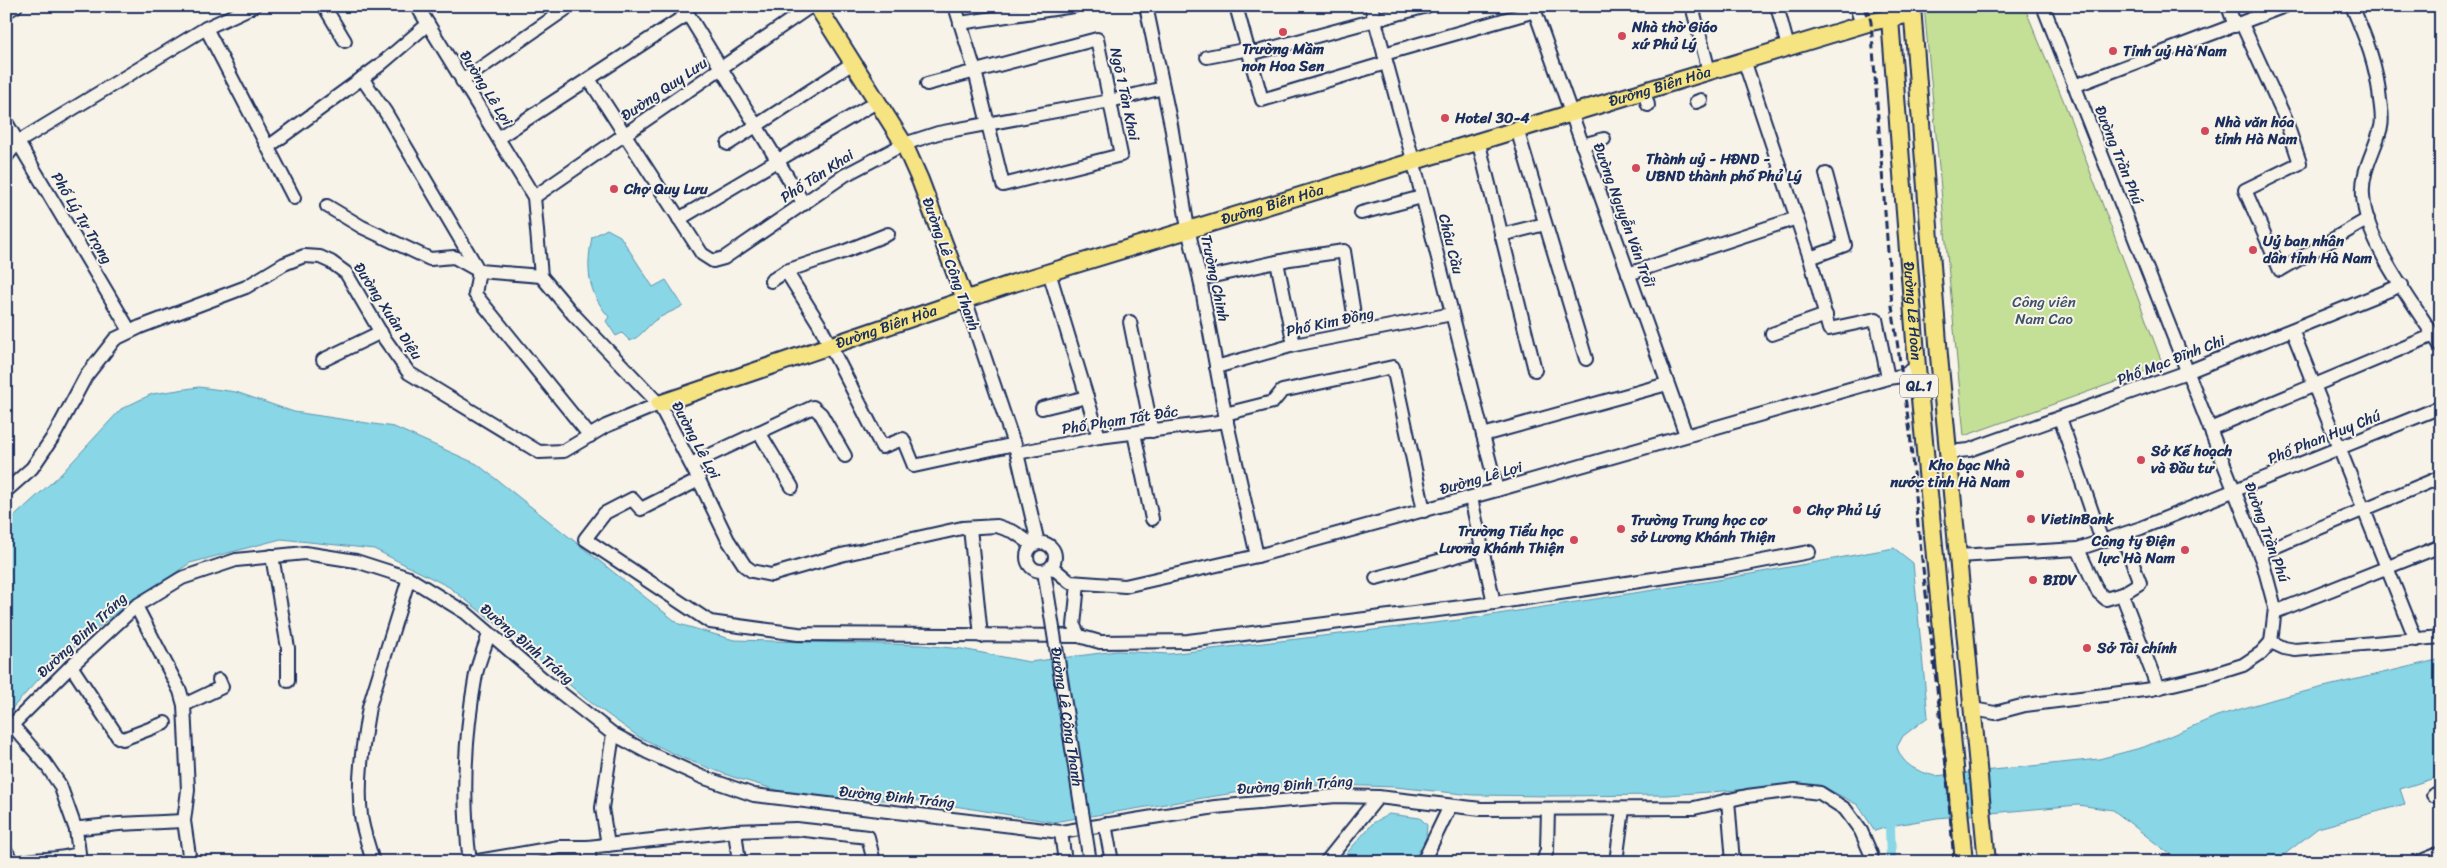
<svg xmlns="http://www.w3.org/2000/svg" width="2447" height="868" font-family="Sriracha,sans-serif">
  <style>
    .green { fill: #c4df96; stroke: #70877a }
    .water { fill: #88d6e6; stroke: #5c93b0 }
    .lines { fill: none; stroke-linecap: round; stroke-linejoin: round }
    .canal { stroke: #88d6e6; stroke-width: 10 }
    .minor-casing { stroke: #1b2f5e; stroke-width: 16 }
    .major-casing { stroke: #1b2f5e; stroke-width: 20 }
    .minor { stroke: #f7f3e8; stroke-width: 12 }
    .major { stroke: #f6e381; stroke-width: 16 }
    .rail { stroke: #1b2f5e; stroke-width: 3; stroke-dasharray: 8 4; stroke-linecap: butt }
    .minor-bridge-casing { stroke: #1b2f5e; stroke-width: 16; stroke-linecap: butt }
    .minor-bridge { stroke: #f7f3e8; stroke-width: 12 }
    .poi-dot { fill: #d1495b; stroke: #f7f3e8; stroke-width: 2 }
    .labels { text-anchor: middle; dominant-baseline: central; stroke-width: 4; stroke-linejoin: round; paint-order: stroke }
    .shield { fill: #f7f3e8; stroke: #5d6a87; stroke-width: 1 }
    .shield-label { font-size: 14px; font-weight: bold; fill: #1b2f5e }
    .poi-label { font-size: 15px; font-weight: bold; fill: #1b2f5e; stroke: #f7f3e8; text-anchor: start }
    .street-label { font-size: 15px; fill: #1b2f5e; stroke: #f7f3e8 }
    .park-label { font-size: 15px; fill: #3d5269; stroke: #f7f3e8 }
  </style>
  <rect width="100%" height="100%" fill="#f7f3e8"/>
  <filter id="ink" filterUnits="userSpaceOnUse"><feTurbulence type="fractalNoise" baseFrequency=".02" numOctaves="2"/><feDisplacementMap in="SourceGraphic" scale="10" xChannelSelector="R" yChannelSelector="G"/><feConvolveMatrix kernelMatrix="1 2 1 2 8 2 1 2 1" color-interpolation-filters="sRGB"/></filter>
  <g filter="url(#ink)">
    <polygon class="green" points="1924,6 2024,6 2064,102 2163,365 1964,436"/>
    <g class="water">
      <path d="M607,229L620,236L653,287L666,280L683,306C673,311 663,315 654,321C647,327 639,338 630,341L622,333L616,336L606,321L609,317C587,291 586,269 592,237Z"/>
      <path d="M199,387L236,392L294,412L394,427L477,464L679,624L734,640L922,645L962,649L1029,662L1117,651L1169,654L1459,620L1712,581L1894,548L1913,563L1928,717L1903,736L1897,747C1903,766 1917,771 1935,776L2099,759L2144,747L2217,716L2278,698L2441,659V776L2400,789L2405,804L2318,828L2275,862H2185L2167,852L2113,810L2078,805L1937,818L1890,826L1875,831L1858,805L1824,787L1808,785L1667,795L1550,796L1473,795L1395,787L1336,785L1272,787L1053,822L923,801L846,799L784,792L733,777L685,759L639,737L586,699L517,640L449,587L374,549L281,539L190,563L116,613L47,670L6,715V524L62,473L121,409L152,394Z"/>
      <polygon points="1389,814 1420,818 1427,825 1426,838 1413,862 1339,862 1373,823"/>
    </g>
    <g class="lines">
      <polyline class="canal" points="1891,862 1890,826 1896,814"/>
      <g class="minor-casing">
        <g id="minor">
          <polyline points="324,6 345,41"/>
          <polyline points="417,6 534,197 541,276 573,314 659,404 699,480 728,540 745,566 752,571 771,575 841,555 962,528 997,526 1014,532 1033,545"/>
          <polyline points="683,6 804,204"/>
          <polyline points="1146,6 1171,125 1188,229 1200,279 1225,414 1257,556"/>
          <polyline points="1236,6 1262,100 1386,63"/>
          <polyline points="1371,6 1413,160 1497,490"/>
          <polyline points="1533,6 1686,435"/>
          <polyline points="1692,6 1709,71"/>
          <polyline points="1777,6 1788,47"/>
          <polyline points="1856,6 1862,25"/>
          <polyline points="2228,6 2235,26"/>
          <path d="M2352,6C2366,38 2377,66 2380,100C2381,108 2383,119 2381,127C2375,151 2361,170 2363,196C2366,245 2415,305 2441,347"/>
          <polyline points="6,12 16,6"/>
          <polyline points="960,23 1074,6"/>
          <polyline points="2242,24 2285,118 2300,163 2245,190 2280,270 2368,219"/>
          <polyline points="206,28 254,6"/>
          <polyline points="1250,54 1427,6"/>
          <polyline points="1384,54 1535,11"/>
          <polyline points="1207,57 1249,49"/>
          <polyline points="1744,60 1810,258 1829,329 1876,319 1888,378"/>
          <polyline points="362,78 386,113 479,271 475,294 590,436"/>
          <polyline points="589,79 702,254 713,261 724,258 845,175 904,144 938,133 1110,101 1163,88"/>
          <polyline points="462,81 570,6"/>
          <polyline points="927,84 1097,39 1121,155 1003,185 975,71 955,6"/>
          <polyline points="2074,86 2285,6"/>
          <polyline points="1644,91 1648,105"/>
          <polyline points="1696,102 1701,100"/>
          <polyline points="6,122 130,331"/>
          <polyline points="1517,129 1586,359"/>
          <polyline points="498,138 688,14"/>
          <polyline points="1478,140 1535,370"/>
          <polyline points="728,144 853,63"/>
          <polyline points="1582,145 1604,139"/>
          <polyline points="268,147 380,65 428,24"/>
          <polyline points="6,157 18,142 206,28 294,198"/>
          <polyline points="534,197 811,6"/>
          <polyline points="327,206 362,227 430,259 454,257 479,271 541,276"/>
          <polyline points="1361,213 1422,197"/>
          <polyline points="679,219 878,101"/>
          <polyline points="1501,235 1545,224"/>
          <polyline points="1810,258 1845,245 1826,174"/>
          <polyline points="1277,262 1294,345"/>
          <polyline points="786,271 819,324 882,447 903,439 914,466 1015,444"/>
          <polyline points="1049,272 1099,437"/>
          <polyline points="1628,274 1797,218"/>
          <polyline points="1200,279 1290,259 1344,251 1357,333"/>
          <polyline points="771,281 786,271 843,252 888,234"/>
          <polyline points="965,299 1017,453 1038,543"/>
          <polyline points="1130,322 1152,431"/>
          <polyline points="2292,330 2416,640"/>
          <polyline points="1772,334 1826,315"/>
          <polyline points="323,360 381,332"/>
          <polyline points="1216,367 1294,345 1452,314"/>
          <polyline points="1042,408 1087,397"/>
          <polyline points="1225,414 1273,402 1282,391 1393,367 1424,511"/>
          <polyline points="2060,418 2102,541"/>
          <polyline points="2210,429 2434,335"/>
          <polyline points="759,432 792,487"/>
          <polyline points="1134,433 1152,519"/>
          <polyline points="1483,435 1667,384"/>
          <polyline points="1948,452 1969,450 2187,372 2402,285"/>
          <polyline points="1017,453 1099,437 1227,421"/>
          <polyline points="691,464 813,407 821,414 845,456"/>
          <polyline points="699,480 641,509 632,499 605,513 585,539 710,622 798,634 1079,636 1100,642 1188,641 1494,603 1726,568 1809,552"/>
          <polyline points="6,491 32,468 55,434 86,376 115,339 140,327 246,287 284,264 304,256 320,257 331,262 346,273 384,338 409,373 539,452 564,451 606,426 659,404"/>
          <polyline points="1471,498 1494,603"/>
          <polyline points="970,528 981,636"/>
          <circle cx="1041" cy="557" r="14"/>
          <polyline points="2078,549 2098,592 2106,599 2122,594 2140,583 2122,535"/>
          <polyline points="2260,553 2441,477"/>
          <polyline points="272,556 288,648 288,681"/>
          <polyline points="1958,556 2078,549 2141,528 2441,407"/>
          <polyline points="1052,567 1070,582 1125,586 1257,556 1497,490 1888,378 1902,376 1917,367"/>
          <polyline points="1044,571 1050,609"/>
          <polyline points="1376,578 1482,549"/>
          <polyline points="1078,583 1074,626 1079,636"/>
          <polyline points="2122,594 2158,688"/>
          <polyline points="136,606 180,691 184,705 188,790 184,821 190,862"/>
          <polyline points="2275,612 2441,546"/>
          <polyline points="2271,642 2284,648 2295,650 2441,637"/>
          <polyline points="71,666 118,737 123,739 165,723"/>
          <polyline points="184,705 222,687 219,680"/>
          <polyline points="1973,709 1995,713 2025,705 2152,689 2211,675 2243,665 2261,653 2271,642 2275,608 2263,563 2043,6"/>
          <polyline points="12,725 45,763 60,785 76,830"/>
          <polyline points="6,731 71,666 136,606 182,578 236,560 305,553 356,561 409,578 466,613 543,679 613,734 647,752 702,777 754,795 1061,832 1215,807 1336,796 1378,797 1481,809 1694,808 1747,796 1795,790 1820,793 1845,809 1861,831 1871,854 1872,862"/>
          <polyline points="2433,795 2441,792"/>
          <polyline points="1728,800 1733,862"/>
          <polyline points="1105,824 1112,862"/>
          <polyline points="735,831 739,862"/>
          <polyline points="1061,832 1065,862"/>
          <polyline points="608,845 602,808 613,734"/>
          <polyline points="588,847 590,862"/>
          <polyline points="6,851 12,862"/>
          <path d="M22,862C41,857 61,861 79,853L76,830L81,828L119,824L184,821"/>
          <path d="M373,862C369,847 363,831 361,816C357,781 363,742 369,707L409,578"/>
          <path d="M470,862C462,801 465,734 476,674C479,660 485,647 489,634"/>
          <polyline points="472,862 559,847 588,847 735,831 796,829 868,837 874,862"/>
          <polyline points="1326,862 1378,797"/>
          <polyline points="1423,862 1450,806"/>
          <polyline points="1543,862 1547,850 1548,809"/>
          <polyline points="1616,862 1623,809"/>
          <polyline points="2419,862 2441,853"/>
        </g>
      </g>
      <g class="major-casing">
        <g id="major">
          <polyline points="817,6 904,144 920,180 965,299"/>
          <path id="s1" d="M1889,6L1917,367L1964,862"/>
          <polyline points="1912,6 1939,356 1987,862"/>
          <path id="s2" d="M659,404L1014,283L1871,22L1912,14"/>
        </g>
      </g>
      <use href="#minor" class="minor"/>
      <use href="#major" class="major"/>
      <polyline class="rail" points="1867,6 1871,22 1892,306 1910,432 1916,508 1946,766 1954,862"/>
      <g class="minor-bridge-casing">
        <g id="minor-bridge">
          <path id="s3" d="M1050,609L1090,862"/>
        </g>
      </g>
      <use href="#minor-bridge" class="minor-bridge"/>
    </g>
  </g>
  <g class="poi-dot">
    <circle cx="1283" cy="32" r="5"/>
    <circle cx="1622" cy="36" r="5"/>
    <circle cx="2113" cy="51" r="5"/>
    <circle cx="1445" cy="118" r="5"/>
    <circle cx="2205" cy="131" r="5"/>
    <circle cx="1636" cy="168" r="5"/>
    <circle cx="614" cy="189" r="5"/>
    <circle cx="2253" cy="250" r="5"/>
    <circle cx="2141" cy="460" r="5"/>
    <circle cx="2020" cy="474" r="5"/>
    <circle cx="1797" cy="510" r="5"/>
    <circle cx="2031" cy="519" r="5"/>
    <circle cx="1621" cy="529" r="5"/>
    <circle cx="1574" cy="540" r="5"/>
    <circle cx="2185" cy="550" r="5"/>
    <circle cx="2033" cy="580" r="5"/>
    <circle cx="2087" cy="648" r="5"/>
  </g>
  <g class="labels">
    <rect class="shield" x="1900" y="374.5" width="38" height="23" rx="4"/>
    <g class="shield-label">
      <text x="1919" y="386">QL.1</text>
    </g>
    <g class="poi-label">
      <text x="1632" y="27">Nhà thờ Giáo<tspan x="1632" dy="17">xứ Phủ Lý</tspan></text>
      <text x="1283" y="49" text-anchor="middle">Trường Mầm<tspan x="1283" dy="17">non Hoa Sen</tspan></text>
      <text x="2123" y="51">Tỉnh uỷ Hà Nam</text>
      <text x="1455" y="118">Hotel 30-4</text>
      <text x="2215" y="122">Nhà văn hóa<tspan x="2215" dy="17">tỉnh Hà Nam</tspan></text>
      <text x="1646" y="159">Thành uỷ - HĐND -<tspan x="1646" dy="17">UBND thành phố Phủ Lý</tspan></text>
      <text x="624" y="189">Chợ Quy Lưu</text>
      <text x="2263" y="241">Uỷ ban nhân<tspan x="2263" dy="17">dân tỉnh Hà Nam</tspan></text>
      <text x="2151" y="451">Sở Kế hoạch<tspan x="2151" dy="17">và Đầu tư</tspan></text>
      <text x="2010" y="465" text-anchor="end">Kho bạc Nhà<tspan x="2010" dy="17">nước tỉnh Hà Nam</tspan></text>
      <text x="1807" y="510">Chợ Phủ Lý</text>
      <text x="2041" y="519">VietinBank</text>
      <text x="1631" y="520">Trường Trung học cơ<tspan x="1631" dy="17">sở Lương Khánh Thiện</tspan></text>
      <text x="1564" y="531" text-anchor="end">Trường Tiểu học<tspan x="1564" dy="17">Lương Khánh Thiện</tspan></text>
      <text x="2175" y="541" text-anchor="end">Công ty Điện<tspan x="2175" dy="17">lực Hà Nam</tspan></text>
      <text x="2043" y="580">BIDV</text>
      <text x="2097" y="648">Sở Tài chính</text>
    </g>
    <g class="street-label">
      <text stroke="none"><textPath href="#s2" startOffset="1050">Đường Biên Hòa</textPath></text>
      <text transform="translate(486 88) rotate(58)">Đường Lê Lợi</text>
      <text transform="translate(664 89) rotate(-34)">Đường Quy Lưu</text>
      <text transform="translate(1125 94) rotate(78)">Ngõ 1 Tân Khai</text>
      <text transform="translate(2119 155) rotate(68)">Đường Trần Phú</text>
      <text transform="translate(817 176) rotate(-33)">Phố Tân Khai</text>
      <text stroke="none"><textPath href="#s2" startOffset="645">Đường Biên Hòa</textPath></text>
      <text transform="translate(1624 215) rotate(70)">Đường Nguyễn Văn Trỗi</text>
      <text transform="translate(82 218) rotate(59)">Phố Lý Tự Trọng</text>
      <text transform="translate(1451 244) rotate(76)">Châu Cầu</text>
      <text transform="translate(951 264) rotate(70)">Đường Lê Công Thanh</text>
      <text transform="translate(1215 278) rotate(78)">Trường Chinh</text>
      <text transform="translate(388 311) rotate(57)">Đường Xuân Diệu</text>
      <text stroke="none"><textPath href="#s1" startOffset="306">Đường Lê Hoàn</textPath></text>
      <text transform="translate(1330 322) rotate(-12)">Phố Kim Đồng</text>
      <text stroke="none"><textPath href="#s2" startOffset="240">Đường Biên Hòa</textPath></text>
      <text transform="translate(2171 360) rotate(-21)">Phố Mạc Đĩnh Chi</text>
      <text transform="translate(1120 420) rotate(-9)">Phố Phạm Tất Đắc</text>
      <text transform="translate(2324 437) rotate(-22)">Phố Phan Huy Chú</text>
      <text transform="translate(696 440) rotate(62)">Đường Lê Lợi</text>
      <text transform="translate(1481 478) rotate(-16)">Đường Lê Lợi</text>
      <text transform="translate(2267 532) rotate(70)">Đường Trần Phú</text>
      <text transform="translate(82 635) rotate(-43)">Đường Đinh Tráng</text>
      <text transform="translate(527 644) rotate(40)">Đường Đinh Tráng</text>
      <text stroke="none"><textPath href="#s3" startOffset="109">Đường Lê Công Thanh</textPath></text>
      <text transform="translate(1295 785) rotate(-4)">Đường Đinh Tráng</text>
      <text transform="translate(897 797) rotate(6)">Đường Đinh Tráng</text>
    </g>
    <g class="park-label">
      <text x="2044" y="302">Công viên<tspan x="2044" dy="17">Nam Cao</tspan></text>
    </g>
  </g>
  <rect width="2447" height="868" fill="none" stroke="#f7f3e8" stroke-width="25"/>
  <rect x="12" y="12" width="2422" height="843" fill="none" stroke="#1b2f5e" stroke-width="2" filter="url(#ink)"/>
</svg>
